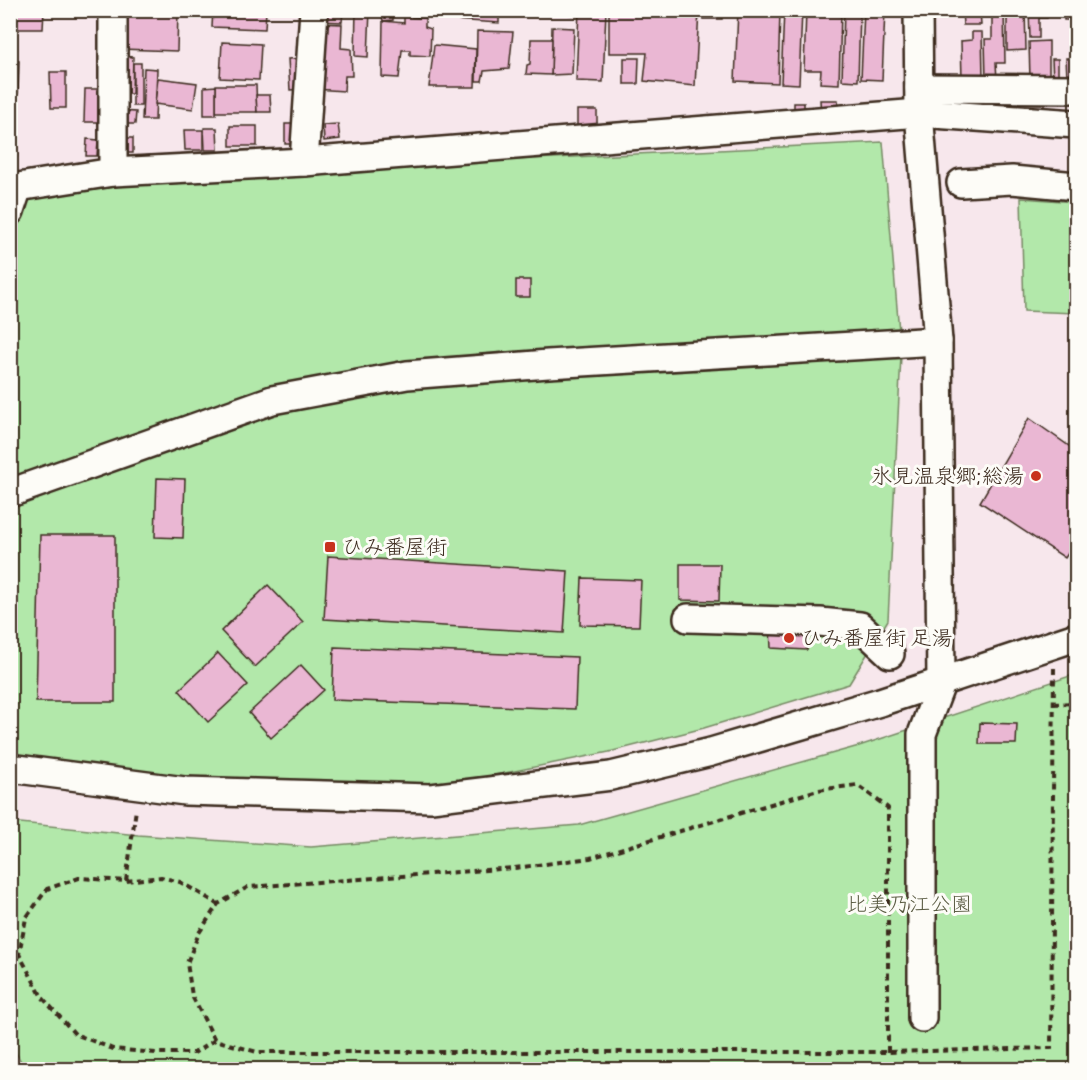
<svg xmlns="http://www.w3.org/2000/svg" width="1087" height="1080" font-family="Pangolin,'Klee One',sans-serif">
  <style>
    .green { fill: #b2e8aa; stroke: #768964; stroke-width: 1.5 }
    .building { fill: #eab7d3; stroke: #3b2a1e; stroke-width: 1.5 }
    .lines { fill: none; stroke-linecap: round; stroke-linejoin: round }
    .minor-casing { stroke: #3b2a1e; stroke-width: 32 }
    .path { stroke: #3b2a1e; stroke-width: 4; stroke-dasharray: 6 4.5; stroke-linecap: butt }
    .minor { stroke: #fdfcf7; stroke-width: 27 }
    .poi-dot { fill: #c8321e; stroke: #fdfcf7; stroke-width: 2 }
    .labels { text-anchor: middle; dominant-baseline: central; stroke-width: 6; stroke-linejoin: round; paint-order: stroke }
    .poi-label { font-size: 21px; fill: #3b2a1e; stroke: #fdfcf7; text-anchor: start }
    .park-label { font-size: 21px; fill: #595a41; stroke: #fdfcf7 }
  </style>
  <rect width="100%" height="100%" fill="#f7e7ec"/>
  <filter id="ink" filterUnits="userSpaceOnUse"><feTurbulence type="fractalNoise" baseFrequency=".0167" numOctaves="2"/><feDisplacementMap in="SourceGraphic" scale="12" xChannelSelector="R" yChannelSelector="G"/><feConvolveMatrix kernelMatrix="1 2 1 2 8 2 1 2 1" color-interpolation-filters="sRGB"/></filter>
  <g filter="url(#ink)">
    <g class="green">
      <polygon points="883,142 901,355 888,620 849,684 704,728 609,752 430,788 183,780 11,759 10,252 15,223 24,193 302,170"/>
      <polygon points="1021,198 1076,202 1076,313 1024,311"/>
      <polygon points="1076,674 1076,1069 26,1070 11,1044 11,822 138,835 311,847 579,825 859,746"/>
    </g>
    <g class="building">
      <polygon points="10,10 44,10 43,29 10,29"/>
      <polygon points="123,10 178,10 177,51 121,49"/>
      <polygon points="213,10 266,10 265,29 212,27"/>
      <polygon points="319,10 353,10 343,12 342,22 318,21"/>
      <polygon points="356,10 370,10 368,57 355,56"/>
      <polygon points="372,10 393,10 393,20 383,21 382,16 372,15"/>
      <polygon points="405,10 418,10 418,16 405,15"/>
      <rect x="418" y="10" width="18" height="6"/>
      <polygon points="436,10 499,10 499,23 454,20 454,16 436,16"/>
      <polygon points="515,10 531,10 531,14 514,15"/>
      <polygon points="551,10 573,10 573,15 551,12"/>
      <polygon points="579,10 606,10 603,82 576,81"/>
      <polygon points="609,10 699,10 695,86 644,81 647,53 609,53"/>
      <rect x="703" y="10" width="19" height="9"/>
      <polygon points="738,10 780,10 778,83 735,81"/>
      <polygon points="784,10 802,10 799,84 781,83"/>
      <polygon points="806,10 841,10 839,84 820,83 821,70 804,70"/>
      <polygon points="844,10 860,10 858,81 842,80"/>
      <polygon points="864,10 885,10 882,80 861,79"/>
      <polygon points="962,10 980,10 981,25 963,25"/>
      <polygon points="983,10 1004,10 1005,63 996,63 997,80 986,80 985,39 992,39 992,13 983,14"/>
      <polygon points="1013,10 1025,10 1026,50 1007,51 1007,15 1013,15"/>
      <polygon points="1029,10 1047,10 1047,18 1039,18 1039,38 1030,38"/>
      <polygon points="1064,10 1070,10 1071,20 1064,20"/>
      <polygon points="404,17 425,18 425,27 431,29 430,56 410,55 410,50 402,50 399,78 382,77 383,21 404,23"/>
      <rect x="1075" y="20" width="1" height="57"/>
      <polygon points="319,23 342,24 341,48 351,49 352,76 345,76 344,91 315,89"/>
      <polygon points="552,27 574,28 572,74 551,75"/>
      <polygon points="477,31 513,32 509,69 484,71 482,81 476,81"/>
      <polygon points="972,32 982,32 983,78 962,79 961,41 972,40"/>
      <polygon points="531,39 552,39 551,75 526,74 527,65 530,64"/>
      <polygon points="1049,41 1049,79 1030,79 1029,42"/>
      <polygon points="222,42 261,44 259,80 220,78"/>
      <polygon points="434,45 476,49 475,87 429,87"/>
      <polygon points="118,56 133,57 132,94 118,94"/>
      <polygon points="306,58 307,89 290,90 288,59"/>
      <polygon points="624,58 639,58 638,84 624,84"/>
      <polygon points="1066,58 1071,58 1072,77 1067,77"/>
      <polygon points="1052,59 1058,59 1058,78 1053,79"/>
      <polygon points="10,60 19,61 18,93 10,93"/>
      <rect x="133" y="63" width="8" height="43"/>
      <polygon points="144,68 157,69 155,120 142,120"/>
      <polygon points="50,72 66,72 66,108 51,108"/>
      <polygon points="158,78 197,83 193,109 155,104"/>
      <polygon points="216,85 256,85 257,112 216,112"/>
      <polygon points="216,86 216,115 204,115 204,87"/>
      <polygon points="85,89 104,89 103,122 84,122"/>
      <polygon points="256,95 270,95 271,112 257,112"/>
      <polygon points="10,100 14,100 17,157 10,158"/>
      <polygon points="820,100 838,100 839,115 821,115"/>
      <polygon points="794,103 804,103 804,113 794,114"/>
      <rect x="577" y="110" width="20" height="19"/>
      <polygon points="118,111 136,112 135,124 118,124"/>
      <rect x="285" y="124" width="15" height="20"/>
      <polygon points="338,124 340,139 324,141 323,125"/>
      <rect x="230" y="126" width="27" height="20"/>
      <polygon points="204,128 217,128 218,150 205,150"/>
      <polygon points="184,130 203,130 203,150 185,150"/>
      <rect x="122" y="138" width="11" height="15"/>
      <polygon points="87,139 98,140 97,156 86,156"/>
      <rect x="516" y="280" width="14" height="17"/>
      <polygon points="1029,418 1076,451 1076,541 1065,558 980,502"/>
      <polygon points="157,478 185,479 183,538 155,537"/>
      <polygon points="40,535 115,535 115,702 36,702"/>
      <polygon points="328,556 568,571 564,633 324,619"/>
      <polygon points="680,564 720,564 719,601 680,600"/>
      <polygon points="582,578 641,580 639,626 580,625"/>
      <polygon points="268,585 303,622 255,667 221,631"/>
      <polygon points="770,627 807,629 807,650 771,648"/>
      <polygon points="334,647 577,657 575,709 332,700"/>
      <polygon points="218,653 248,685 208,722 179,690"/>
      <polygon points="301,665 324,690 271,738 249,713"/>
      <polygon points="980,723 1017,724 1016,744 979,744"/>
    </g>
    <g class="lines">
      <g class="minor-casing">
        <g id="minor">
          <polyline points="918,10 919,113 938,341 941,684 922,734 922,1018"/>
          <polyline points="919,88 1076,89"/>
          <polyline points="304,162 314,10"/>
          <polyline points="113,172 113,10"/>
          <polyline points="961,183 1012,180 1076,186"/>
          <polyline points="10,211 18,187 113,172 304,162 919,113 1076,124"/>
          <polyline points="10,493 272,400 407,375 548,364 938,341"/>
          <polyline points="688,618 820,622 860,626 890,654"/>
          <polyline points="10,768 185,791 431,798 611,776 711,752 880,702 1076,637"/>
        </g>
      </g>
      <g class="path">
        <polyline points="1053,704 1076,703"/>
        <polyline points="126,881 136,809"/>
        <polyline points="215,1040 194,1053 156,1053 113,1049 75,1034 42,997 19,954 26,918 47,889 79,878 126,881 161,877 180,882 218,904"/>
        <polyline points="888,1052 888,808 857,785 818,790 590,858 515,868 248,887 218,904 199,933 187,963 192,996 215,1040 257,1052 888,1052 1051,1048 1054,668"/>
      </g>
      <use href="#minor" class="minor"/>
    </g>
  </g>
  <g class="poi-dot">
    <circle cx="1036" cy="476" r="6"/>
    <rect x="324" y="541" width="12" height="12" rx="3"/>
    <circle cx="789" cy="638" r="6"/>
  </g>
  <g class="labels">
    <g class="poi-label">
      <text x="1024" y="476" text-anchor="end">氷見温泉郷;総湯</text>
      <text x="342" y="547">ひみ番屋街</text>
      <text x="801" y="638">ひみ番屋街 足湯</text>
    </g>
    <g class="park-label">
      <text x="909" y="904">比美乃江公園</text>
    </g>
  </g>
  <rect width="1087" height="1080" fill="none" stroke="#fdfcf7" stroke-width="36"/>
  <rect x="18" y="18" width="1051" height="1044" fill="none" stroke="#3b2a1e" stroke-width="2" filter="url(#ink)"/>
</svg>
